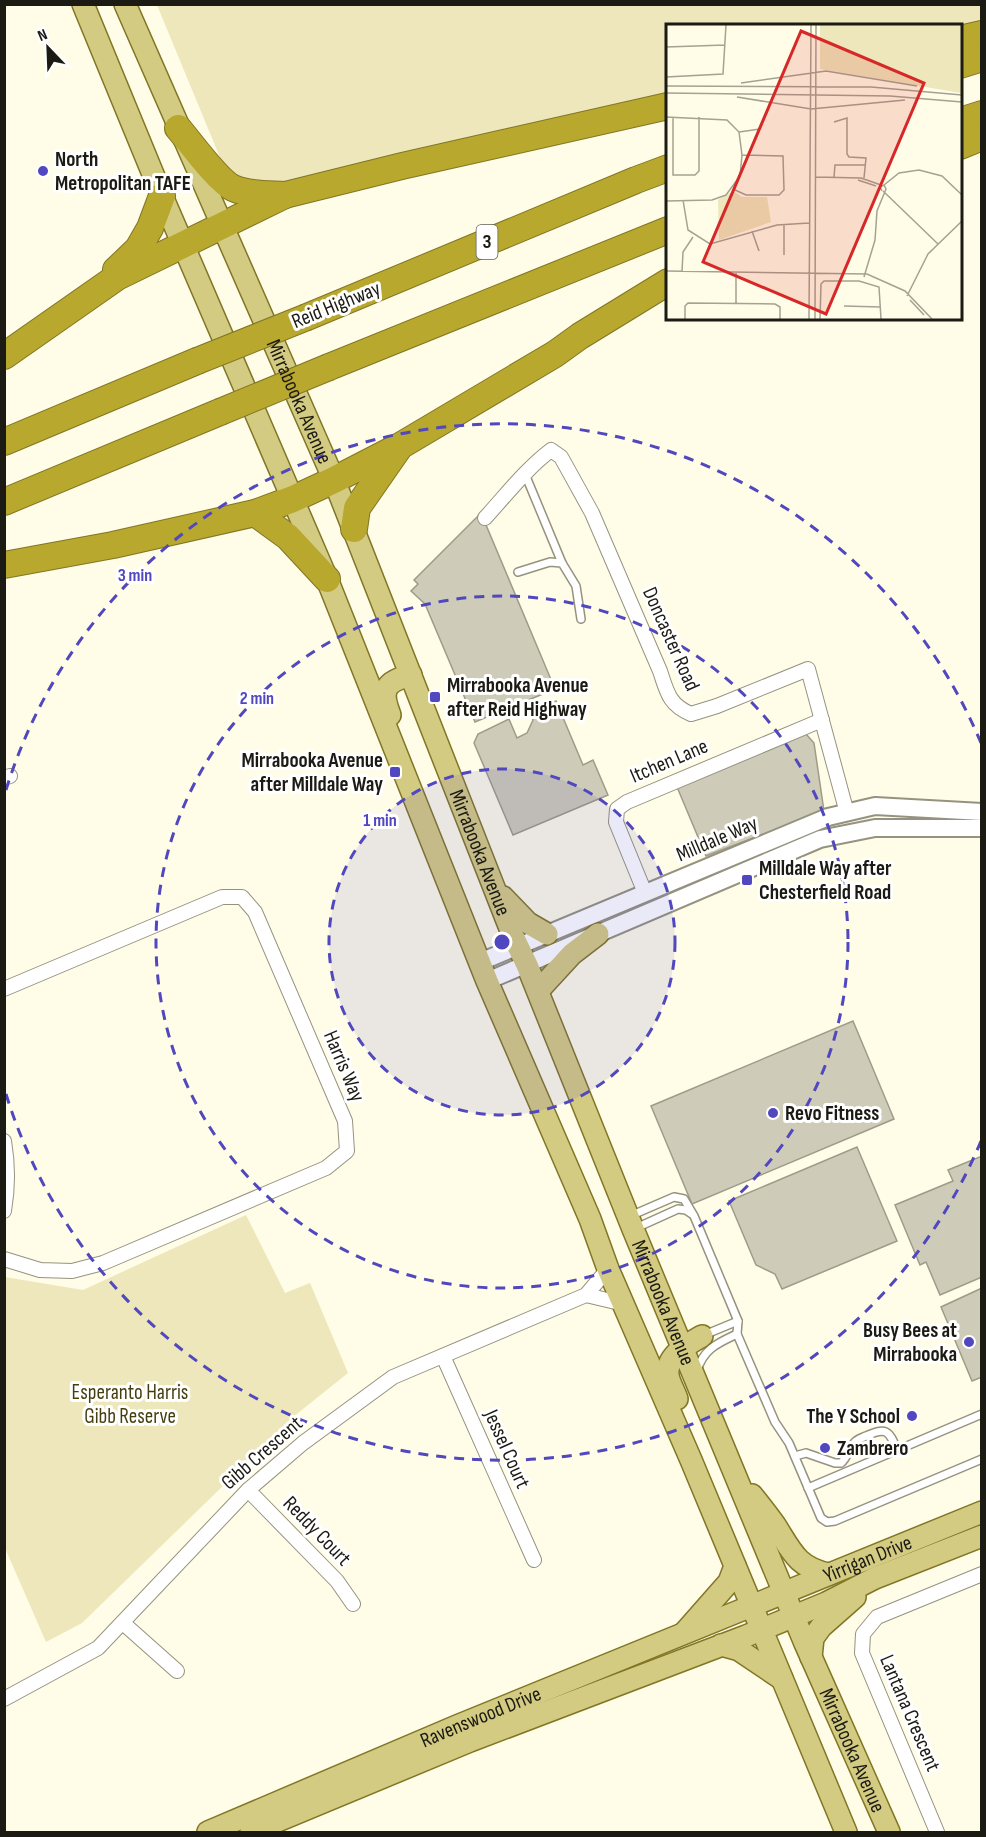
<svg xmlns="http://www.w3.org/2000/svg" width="986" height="1837" font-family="'Sofia Sans Condensed',sans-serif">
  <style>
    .green { fill: #ede7bb }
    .building { fill: #ceccb8; stroke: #9e9c89; stroke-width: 1.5 }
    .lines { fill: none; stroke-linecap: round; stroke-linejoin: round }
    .service-casing { stroke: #959380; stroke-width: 10 }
    .minor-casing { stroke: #959380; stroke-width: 16 }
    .tertiary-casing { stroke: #959380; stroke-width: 20 }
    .primary-casing { stroke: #817625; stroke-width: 24 }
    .motorway-casing { stroke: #817625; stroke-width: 28 }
    .service { stroke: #fff; stroke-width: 7 }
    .minor { stroke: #fff; stroke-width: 14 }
    .tertiary { stroke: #fff; stroke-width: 16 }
    .primary { stroke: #d4cb82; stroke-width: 21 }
    .motorway { stroke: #b8a82e; stroke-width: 26 }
    .motorway-bridge-casing { stroke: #817625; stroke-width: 28; stroke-linecap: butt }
    .motorway-bridge { stroke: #b8a82e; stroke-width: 26 }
    .ring { fill: none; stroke: #5147be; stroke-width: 3; stroke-dasharray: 10 8 }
    .poi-dot { fill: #5147be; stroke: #fff; stroke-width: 2 }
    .labels { text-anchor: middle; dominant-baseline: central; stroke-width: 6; stroke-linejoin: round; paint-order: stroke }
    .shield { fill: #fff; stroke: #5f5f5a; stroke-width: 1.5 }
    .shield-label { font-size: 20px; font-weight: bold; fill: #1b1a13 }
    .poi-label { font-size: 21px; font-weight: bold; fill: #1b1a13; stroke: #fff; text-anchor: start }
    .street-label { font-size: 21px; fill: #1b1a13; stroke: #fff }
    .park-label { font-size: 21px; fill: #453f10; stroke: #fff }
    .inset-road { fill: none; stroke: #a4a292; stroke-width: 1.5 }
    .view { fill: #d62828; fill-opacity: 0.15; stroke: #d62828; stroke-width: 3 }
    .inset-edge { fill: none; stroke: #1b1a13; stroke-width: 3 }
    .centre { fill: #5147be; stroke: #fff; stroke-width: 3 }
    .ring-label { font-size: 18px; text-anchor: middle; font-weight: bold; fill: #5147be; stroke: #fff; stroke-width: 6; stroke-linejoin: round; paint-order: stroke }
  </style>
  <rect width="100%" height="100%" fill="#fffce7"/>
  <g class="green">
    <polygon points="981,4 982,23 961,28 960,26 668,26 668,98 238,201 157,5"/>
    <polygon points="246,1215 285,1293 310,1283 348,1373 298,1413 82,1623 46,1642 5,1548 5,1277 83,1290"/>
  </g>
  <g class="building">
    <polygon points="481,513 555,689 475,722 425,604 411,591 418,584 414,580"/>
    <polygon points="556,701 583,765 593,760 608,795 513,835 474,743 478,734 509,719 517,738 527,733 533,720 529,712"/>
    <polygon points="806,734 814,743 824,811 706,856 677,787"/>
    <polygon points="853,1021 894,1119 692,1204 651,1106"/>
    <polygon points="857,1147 897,1241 782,1289 775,1274 756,1265 729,1201"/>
    <polygon points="982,1156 982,1277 940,1295 926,1262 920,1265 895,1205 953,1181 948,1170"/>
    <polygon points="982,1288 982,1377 972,1381 941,1307"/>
  </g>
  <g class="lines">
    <g class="service-casing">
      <g id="service">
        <polyline points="525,474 562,563"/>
        <polyline points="518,572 550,562 562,563 576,586 581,619"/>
        <polyline points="630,1216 674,1197 684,1199 694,1216 738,1321 737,1334 775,1422 789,1443 821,1518 827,1522 835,1521 982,1459"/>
        <polyline points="636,1228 678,1209 686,1210 692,1214"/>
        <polyline points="704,1335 738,1321"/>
        <path d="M697,1371C703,1349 718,1343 737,1334"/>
        <path d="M795,1456L806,1453L835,1463H841C848,1457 848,1449 854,1443C857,1439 862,1438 866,1436C886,1427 889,1430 897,1450"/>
        <polyline points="808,1488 982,1414"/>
      </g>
    </g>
    <g class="minor-casing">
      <g id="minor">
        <path d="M485,518C507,494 526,469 551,450L561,457L592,513L660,671C667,692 669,705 691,714L717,706L808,669L847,813"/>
        <polyline points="4,778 10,776"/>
        <polyline points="645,893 616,822 617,809 627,802 822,720"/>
        <polyline points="4,989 222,897 242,897 255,912 345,1121 347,1151 326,1168 103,1263 72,1271 40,1270 4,1259"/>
        <path d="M4,1141C8,1164 8,1188 4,1211"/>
        <polyline points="586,1295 624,1304"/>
        <polyline points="443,1356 534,1560"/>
        <polyline points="248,1490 337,1581 353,1604"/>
        <polyline points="123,1623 177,1671"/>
        <polyline points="4,1699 98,1648 248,1490 303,1443 393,1377 586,1295 608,1269"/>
        <polyline points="937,1832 862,1653 863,1634 877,1617 982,1574"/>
      </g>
    </g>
    <g class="tertiary-casing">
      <g id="tertiary">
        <polyline points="480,962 828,817 875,806 982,812"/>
        <polyline points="487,981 820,839 875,828 982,828"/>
      </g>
    </g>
    <g class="primary-casing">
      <g id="primary">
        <polyline points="83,4 162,196 327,579 487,981 590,1219 608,1269 691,1460 846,1832"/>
        <path id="s1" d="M125,4L334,480L513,936L527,965L633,1229L804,1641L889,1832"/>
        <path d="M390,715C380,689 385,682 411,675"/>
        <polyline points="503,897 528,923 547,934"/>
        <polyline points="538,991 572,954 598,934"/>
        <path d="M677,1399C675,1392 669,1383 668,1375C666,1355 687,1345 702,1336"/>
        <path d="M752,1495C760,1505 768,1515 775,1525C791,1550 797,1568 829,1574"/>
        <polyline points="685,1632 729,1582 735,1566"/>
        <polyline points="721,1645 739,1650 782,1679"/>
        <polyline points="811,1657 813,1638 821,1627 855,1597"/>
        <path id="s2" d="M208,1832L457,1726L982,1512"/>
        <polyline points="251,1832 470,1741 746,1636 826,1603 875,1578 982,1536"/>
      </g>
    </g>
    <g class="motorway-casing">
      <g id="motorway">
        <polyline points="960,39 982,34"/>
        <polyline points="960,65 982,58"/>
        <polyline points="960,121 982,114"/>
        <path d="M178,128C190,142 218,181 233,188C248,195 268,194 285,195"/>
        <polyline points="960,146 982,137"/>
        <polyline points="116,270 138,249 150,228 162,196"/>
        <polyline points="307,317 636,180 668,168"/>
        <polyline points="4,356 117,277 285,195 402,166 668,106"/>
        <polyline points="329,367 668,230"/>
        <polyline points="4,442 197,361"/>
        <polyline points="4,502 220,412"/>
        <polyline points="255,513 288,537 327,579"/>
        <polyline points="354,529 357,508 398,449"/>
        <polyline points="4,565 113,545 255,513 293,499 334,480 400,446 555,354 580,336 668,282"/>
      </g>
    </g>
    <use href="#service" class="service"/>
    <use href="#minor" class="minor"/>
    <use href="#tertiary" class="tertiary"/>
    <use href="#primary" class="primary"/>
    <use href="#motorway" class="motorway"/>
    <g class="motorway-bridge-casing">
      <g id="motorway-bridge">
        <polyline points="197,361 307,317"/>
        <polyline points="220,412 329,367"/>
      </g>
    </g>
    <use href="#motorway-bridge" class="motorway-bridge"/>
  </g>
  <circle cx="502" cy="942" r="173" fill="#5147be" fill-opacity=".12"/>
  <g class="ring">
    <circle cx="502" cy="942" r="173"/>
    <circle cx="502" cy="942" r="346"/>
    <path d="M981 1141A519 519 0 0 1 6 1094M6 790A519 519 0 0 1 981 743"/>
  </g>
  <g class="poi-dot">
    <circle cx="43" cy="171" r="6"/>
    <rect x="429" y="691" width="12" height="12" rx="3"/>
    <rect x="389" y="766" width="12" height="12" rx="3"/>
    <rect x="741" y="874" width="12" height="12" rx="3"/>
    <circle cx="773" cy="1113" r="6"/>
    <circle cx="969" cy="1342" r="6"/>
    <circle cx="912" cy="1416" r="6"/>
    <circle cx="825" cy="1448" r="6"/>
  </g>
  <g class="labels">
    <rect class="shield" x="476.5" y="225" width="21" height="34" rx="4.5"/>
    <g class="shield-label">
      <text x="487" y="242">3</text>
    </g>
    <g class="poi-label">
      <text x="55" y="159">North<tspan x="55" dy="24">Metropolitan TAFE</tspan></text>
      <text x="447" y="685">Mirrabooka Avenue<tspan x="447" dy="24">after Reid Highway</tspan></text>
      <text x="383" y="760" text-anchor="end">Mirrabooka Avenue<tspan x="383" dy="24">after Milldale Way</tspan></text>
      <text x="759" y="868">Milldale Way after<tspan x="759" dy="24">Chesterfield Road</tspan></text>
      <text x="785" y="1113">Revo Fitness</text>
      <text x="957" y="1330" text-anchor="end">Busy Bees at<tspan x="957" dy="24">Mirrabooka</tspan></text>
      <text x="900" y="1416" text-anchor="end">The Y School</text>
      <text x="837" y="1448">Zambrero</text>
    </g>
    <g class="street-label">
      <text transform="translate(336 305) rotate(-22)">Reid Highway</text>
      <text stroke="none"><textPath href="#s1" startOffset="434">Mirrabooka Avenue</textPath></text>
      <text transform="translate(671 639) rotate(66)">Doncaster Road</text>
      <text transform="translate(669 761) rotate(-23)">Itchen Lane</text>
      <text transform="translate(717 839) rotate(-23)">Milldale Way</text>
      <text stroke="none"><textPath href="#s1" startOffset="920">Mirrabooka Avenue</textPath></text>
      <text transform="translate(344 1066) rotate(67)">Harris Way</text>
      <text stroke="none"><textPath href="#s1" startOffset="1406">Mirrabooka Avenue</textPath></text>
      <text transform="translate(507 1449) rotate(66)">Jessel Court</text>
      <text transform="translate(262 1453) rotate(-41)">Gibb Crescent</text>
      <text transform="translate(317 1531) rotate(46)">Reddy Court</text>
      <text stroke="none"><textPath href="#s2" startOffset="714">Yirrigan Drive</textPath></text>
      <text transform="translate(910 1713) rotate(67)">Lantana Crescent</text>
      <text stroke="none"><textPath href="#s2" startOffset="296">Ravenswood Drive</textPath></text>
      <text stroke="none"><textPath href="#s1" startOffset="1892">Mirrabooka Avenue</textPath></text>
    </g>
    <g class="park-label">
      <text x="130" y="1392">Esperanto Harris<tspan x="130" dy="24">Gibb Reserve</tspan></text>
    </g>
  </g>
  <g transform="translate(666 24)">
    <rect width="296" height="296" fill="#fffce7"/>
    <path d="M154,1H295V69L154,45ZM67,167L76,173H101L105,198L53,216L52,176Z" fill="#ede7bb"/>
    <path class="inset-road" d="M0,23L59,21M0,53L57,50L60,1M75,59L160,47L251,62M0,62L205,63L296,71M0,69L224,72L296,78M71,73L145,85L239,76M0,93L61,96L73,108L76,131L74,152L60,171L46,176L0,177M7,93V151H29L33,147V93M168,98L181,94V130L183,133L200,134L198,154M73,108L94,105M149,153L195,154L215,161M168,153L169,141H199M192,156L210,162M218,161L233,149L253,146L276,152L296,171M67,165L80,171H113L118,166L117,132L76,131M217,167L272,220M17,176L22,206L44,220L111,201L143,199M118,201V231M86,207L93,227M0,247L201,250L239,267L266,295M16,248L17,228L27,213M70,248V279M198,253L209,216L211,187L220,165L218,161L214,163L216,167M241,272L262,230L296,197M244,276L258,291M178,282L215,283M19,295V282L22,279L109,280L114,283V295M143,295L145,1M149,295L150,1M154,295L155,260L158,257H193L213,263L215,295"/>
    <path class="view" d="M135,7L258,59L160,290L37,238Z"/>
    <rect width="296" height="296" class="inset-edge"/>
  </g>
  <circle cx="502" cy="942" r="9" class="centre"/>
  <g class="ring-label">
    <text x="135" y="581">3 min</text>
    <text x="257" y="704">2 min</text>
    <text x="380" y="826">1 min</text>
  </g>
  <rect width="986" height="1837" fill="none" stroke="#1b1a13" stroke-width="12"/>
  <g transform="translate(48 48) rotate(337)" stroke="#ffffff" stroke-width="4.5" paint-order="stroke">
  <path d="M0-4.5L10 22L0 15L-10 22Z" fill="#1b1a13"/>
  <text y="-9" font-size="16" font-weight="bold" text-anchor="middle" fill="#1b1a13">N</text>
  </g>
</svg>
